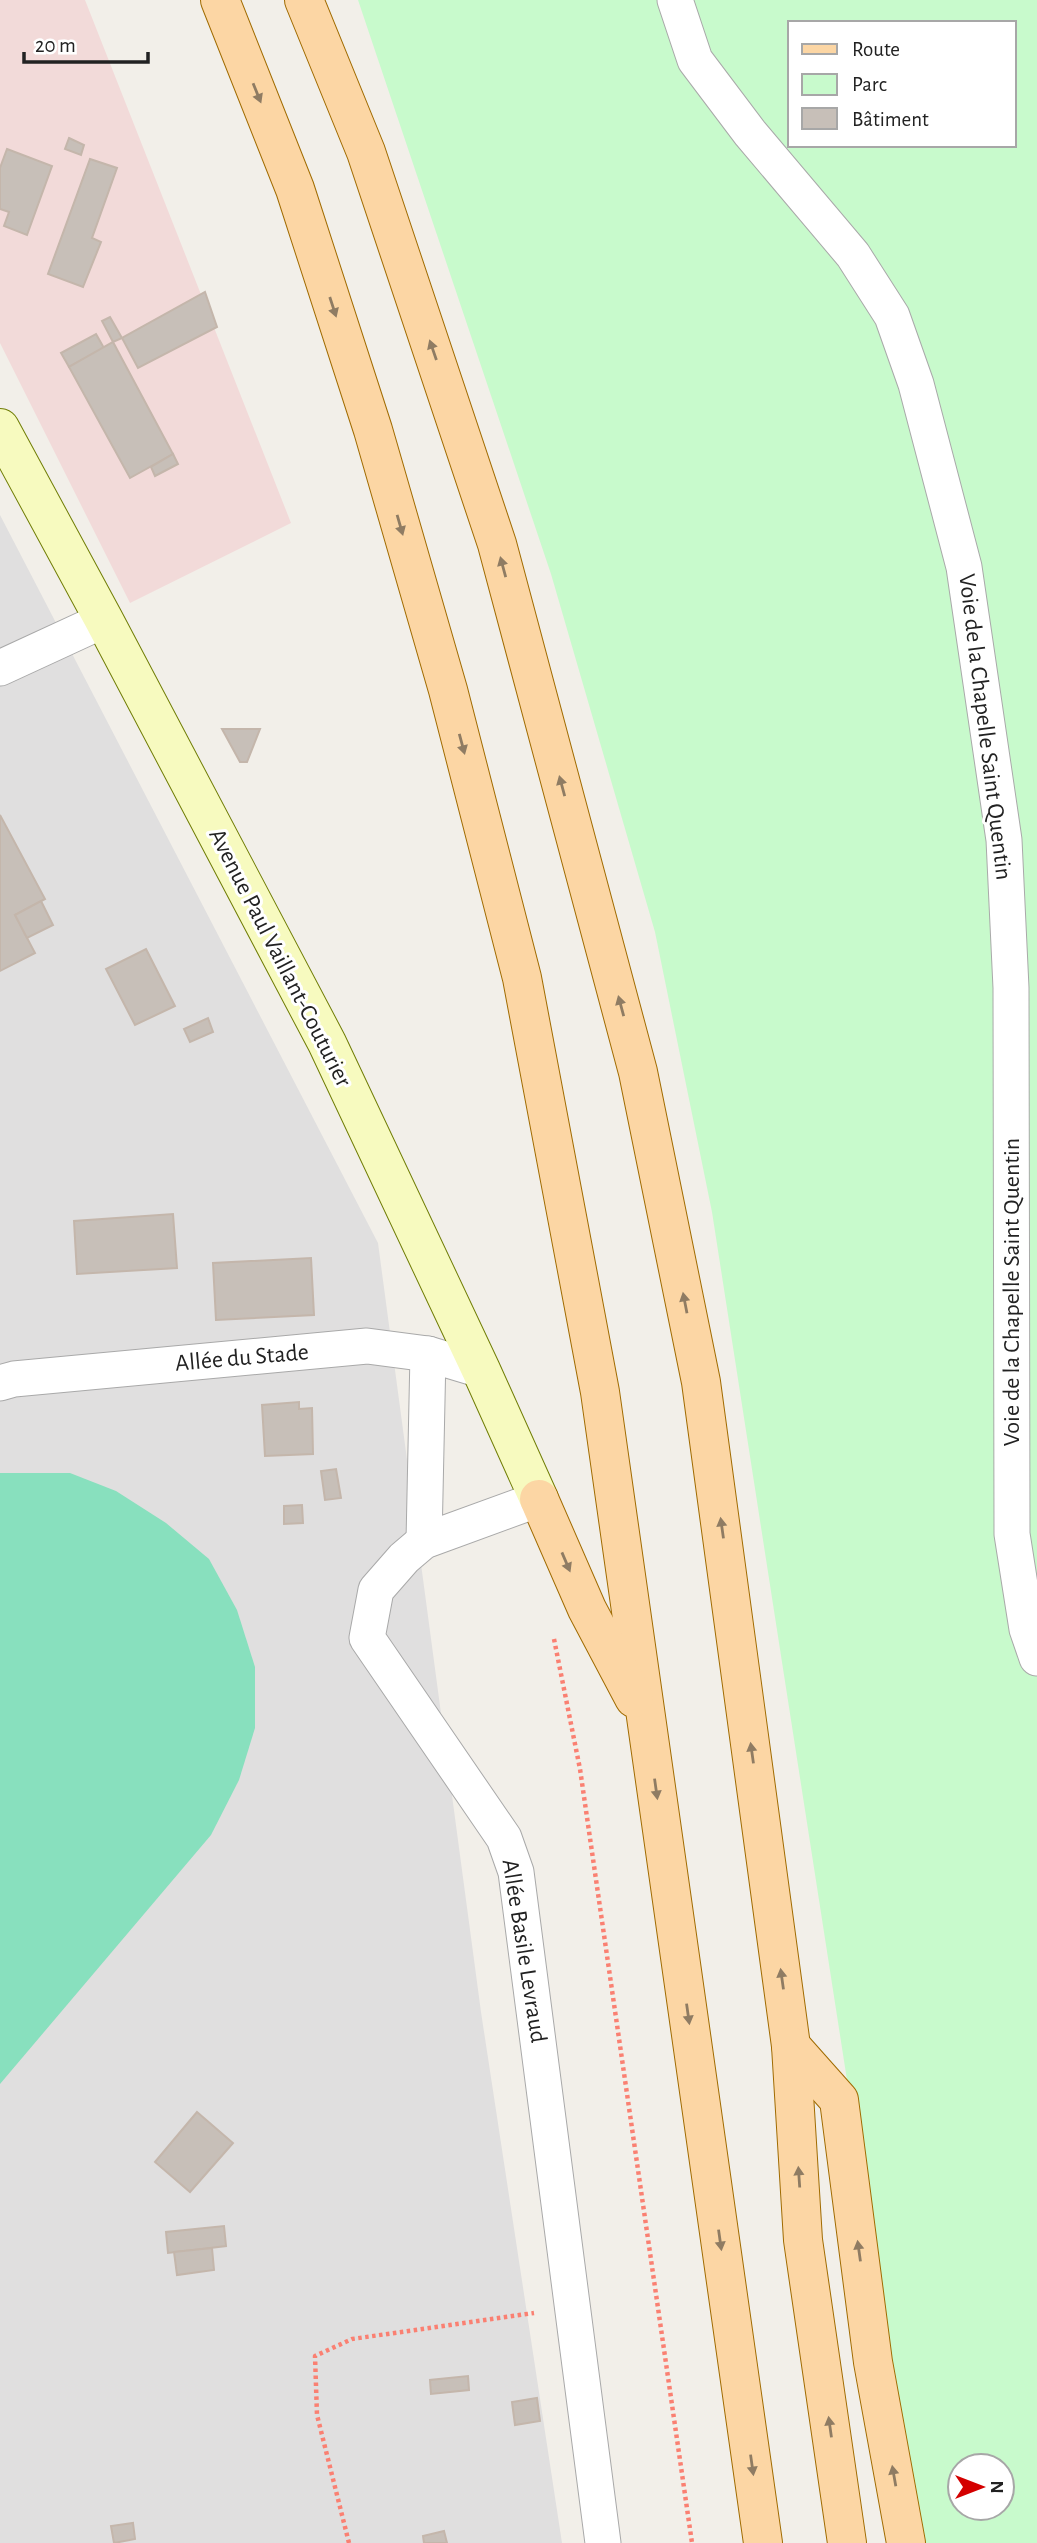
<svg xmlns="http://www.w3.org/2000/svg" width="1037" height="2543" font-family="'Alegreya Sans',sans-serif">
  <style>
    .residential { fill: #e0dfdf }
    .commercial { fill: #f2dad9 }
    .park { fill: #c8facc; fill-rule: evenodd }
    .pitch { fill: #88e0be }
    .building { fill: #c7bfb8; stroke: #c4b6ab; stroke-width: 2 }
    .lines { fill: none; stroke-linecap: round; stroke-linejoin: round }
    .street-casing { stroke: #a9a9a9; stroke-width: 37 }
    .secondary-casing { stroke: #707d05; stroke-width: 40 }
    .primary-casing { stroke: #a06b00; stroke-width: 40 }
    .path { stroke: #fa8072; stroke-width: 4.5; stroke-dasharray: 3.5 3.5; stroke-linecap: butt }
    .street { stroke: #fff; stroke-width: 35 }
    .secondary { stroke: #f7fabf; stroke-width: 38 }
    .primary { stroke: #fcd6a4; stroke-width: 38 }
    .oneway { fill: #8f7c63 }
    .labels { text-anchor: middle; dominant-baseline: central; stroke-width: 6; stroke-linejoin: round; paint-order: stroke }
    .street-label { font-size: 24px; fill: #222; stroke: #fff }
  </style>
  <rect width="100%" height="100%" fill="#f2efe9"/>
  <polygon class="residential" points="0,515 378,1243 481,2012 562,2543 0,2543"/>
  <polygon class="commercial" points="0,0 85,0 291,523 130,603 0,343"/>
  <path class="park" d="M358,0H1037V2543H919L712,1212L655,932L551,574ZM790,23H1014V145H790ZM960,2466H1002V2508H960Z"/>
  <polygon class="pitch" points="0,1473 70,1473 116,1491 166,1523 209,1559 237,1610 255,1667 255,1728 239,1780 211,1835 0,2084"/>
  <g class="building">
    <polygon points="69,138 84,145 81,155 65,149"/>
    <polygon points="7,149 52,166 27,235 4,226 9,212 0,209 0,168"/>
    <polygon points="90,159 117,168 92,238 101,242 83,287 48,274"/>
    <polygon points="205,292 217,327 138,368 122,338"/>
    <polygon points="110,317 122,338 113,342 102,321"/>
    <polygon points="96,334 104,348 69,367 61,353"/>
    <polygon points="113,342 173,454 130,478 69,367"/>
    <polygon points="173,454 178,464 155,476 151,467"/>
    <polygon points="222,729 260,729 247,762 240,762"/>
    <polygon points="0,815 45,899 15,915 35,953 0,971"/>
    <polygon points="41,901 53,925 27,938 15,915"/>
    <polygon points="146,949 175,1006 135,1025 106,969"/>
    <polygon points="208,1018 213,1032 190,1042 184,1029"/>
    <polygon points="173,1214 177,1268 77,1274 74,1221"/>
    <polygon points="311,1258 314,1315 216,1320 213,1263"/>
    <polygon points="299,1402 299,1409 312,1408 313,1454 265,1456 262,1405"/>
    <polygon points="336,1469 341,1498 325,1500 321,1471"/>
    <polygon points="302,1505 303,1523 284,1524 284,1506"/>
    <polygon points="197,2112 233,2143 190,2192 155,2162"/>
    <polygon points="224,2226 226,2246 168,2253 166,2232"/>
    <polygon points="212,2248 214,2270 177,2275 174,2252"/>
    <polygon points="468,2376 469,2390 431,2394 430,2380"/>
    <polygon points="537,2398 540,2421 515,2425 512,2402"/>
    <polygon points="133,2523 135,2539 114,2543 111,2526"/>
    <polygon points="444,2531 447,2543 424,2543 423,2536"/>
  </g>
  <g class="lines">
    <g class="street-casing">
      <g id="street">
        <polyline points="675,0 695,60 750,133 853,255 892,316 916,384 964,567 1004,840 1011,988 1012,1534 1027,1629 1037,1658"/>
        <polyline points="0,668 104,620"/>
        <polyline points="0,1383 14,1379 367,1346 428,1354 481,1370"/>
        <polyline points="539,1499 424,1541 404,1558 376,1590 367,1638 504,1838 516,1872 603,2543"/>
        <polyline points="424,1541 428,1354"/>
      </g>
    </g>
    <g class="secondary-casing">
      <polyline id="secondary" points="0,428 104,620 327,1043 481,1370 539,1499"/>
    </g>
    <g class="primary-casing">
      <g id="primary">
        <polyline points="220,0 295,189 373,430 448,690 522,978 600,1392 763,2543"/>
        <polyline points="304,0 366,152 497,544 638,1072 701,1382 791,2046 803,2240 847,2543"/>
        <polyline points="539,1499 587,1609 634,1698"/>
        <polyline points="791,2046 839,2100 873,2362 906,2543"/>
      </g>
    </g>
    <g class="path">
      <polyline points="554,1639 580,1769 692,2543"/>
      <polyline points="349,2543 317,2415 315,2356 352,2339 534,2313"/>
    </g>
    <use href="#street" class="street"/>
    <use href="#secondary" class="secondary"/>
    <use href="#primary" class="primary"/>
  </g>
  <defs><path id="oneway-solid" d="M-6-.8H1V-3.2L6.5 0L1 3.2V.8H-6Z" transform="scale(1.75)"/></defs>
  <g class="oneway">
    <use href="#oneway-solid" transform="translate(257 93) rotate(68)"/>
    <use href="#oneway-solid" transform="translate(333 307) rotate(72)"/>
    <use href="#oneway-solid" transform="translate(433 350) rotate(-109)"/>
    <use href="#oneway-solid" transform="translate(400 525) rotate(74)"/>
    <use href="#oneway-solid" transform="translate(503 567) rotate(-105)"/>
    <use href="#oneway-solid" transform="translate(462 744) rotate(75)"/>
    <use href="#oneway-solid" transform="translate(562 786) rotate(-105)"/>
    <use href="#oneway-solid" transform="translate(621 1006) rotate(-105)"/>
    <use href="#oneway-solid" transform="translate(685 1303) rotate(-101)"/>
    <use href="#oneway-solid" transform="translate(722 1528) rotate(-98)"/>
    <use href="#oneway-solid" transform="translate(566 1562) rotate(67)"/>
    <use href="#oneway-solid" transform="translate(752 1753) rotate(-98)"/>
    <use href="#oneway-solid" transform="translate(656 1789) rotate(82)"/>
    <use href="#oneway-solid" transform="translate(782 1979) rotate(-98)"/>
    <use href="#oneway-solid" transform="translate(688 2014) rotate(82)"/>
    <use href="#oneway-solid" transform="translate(799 2177) rotate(-94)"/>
    <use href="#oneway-solid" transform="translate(720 2240) rotate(82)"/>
    <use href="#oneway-solid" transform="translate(859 2251) rotate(-98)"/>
    <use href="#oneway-solid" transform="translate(830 2427) rotate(-98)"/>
    <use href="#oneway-solid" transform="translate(752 2465) rotate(82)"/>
    <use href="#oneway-solid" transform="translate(894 2476) rotate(-100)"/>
  </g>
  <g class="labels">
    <g class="street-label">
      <text transform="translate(985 727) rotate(83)">Voie de la Chapelle Saint Quentin</text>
      <text transform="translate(280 958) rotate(63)">Avenue Paul Vaillant-Couturier</text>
      <text transform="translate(1012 1292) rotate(-90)">Voie de la Chapelle Saint Quentin</text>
      <text transform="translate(242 1358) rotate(-5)">Allée du Stade</text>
      <text transform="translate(524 1951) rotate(81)">Allée Basile Levraud</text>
    </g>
  </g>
  <rect x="788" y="21" width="228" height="126" fill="#ffffff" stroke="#a7a7a7" stroke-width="2"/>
  <rect x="802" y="44" width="35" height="10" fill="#fcd6a4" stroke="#a7a7a7" stroke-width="2"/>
  <text x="852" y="56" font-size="21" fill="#222222">Route</text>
  <rect x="802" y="74" width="35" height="21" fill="#c8facc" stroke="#a7a7a7" stroke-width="2"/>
  <text x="852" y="91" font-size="21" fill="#222222">Parc</text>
  <rect x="802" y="108" width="35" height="21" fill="#c7bfb8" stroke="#a7a7a7" stroke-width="2"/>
  <text x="852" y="126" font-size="21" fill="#222222">Bâtiment</text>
  <g transform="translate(981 2487) rotate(90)"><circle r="33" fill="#ffffff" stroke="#a7a7a7" stroke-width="2"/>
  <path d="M0-5L12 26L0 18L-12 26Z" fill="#d40000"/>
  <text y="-10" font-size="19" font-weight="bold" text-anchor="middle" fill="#222222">N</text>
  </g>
  <path d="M24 52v10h124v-10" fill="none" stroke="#222222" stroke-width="3.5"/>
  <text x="35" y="52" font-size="21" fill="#222222" stroke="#ffffff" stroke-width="5" paint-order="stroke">20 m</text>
</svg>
